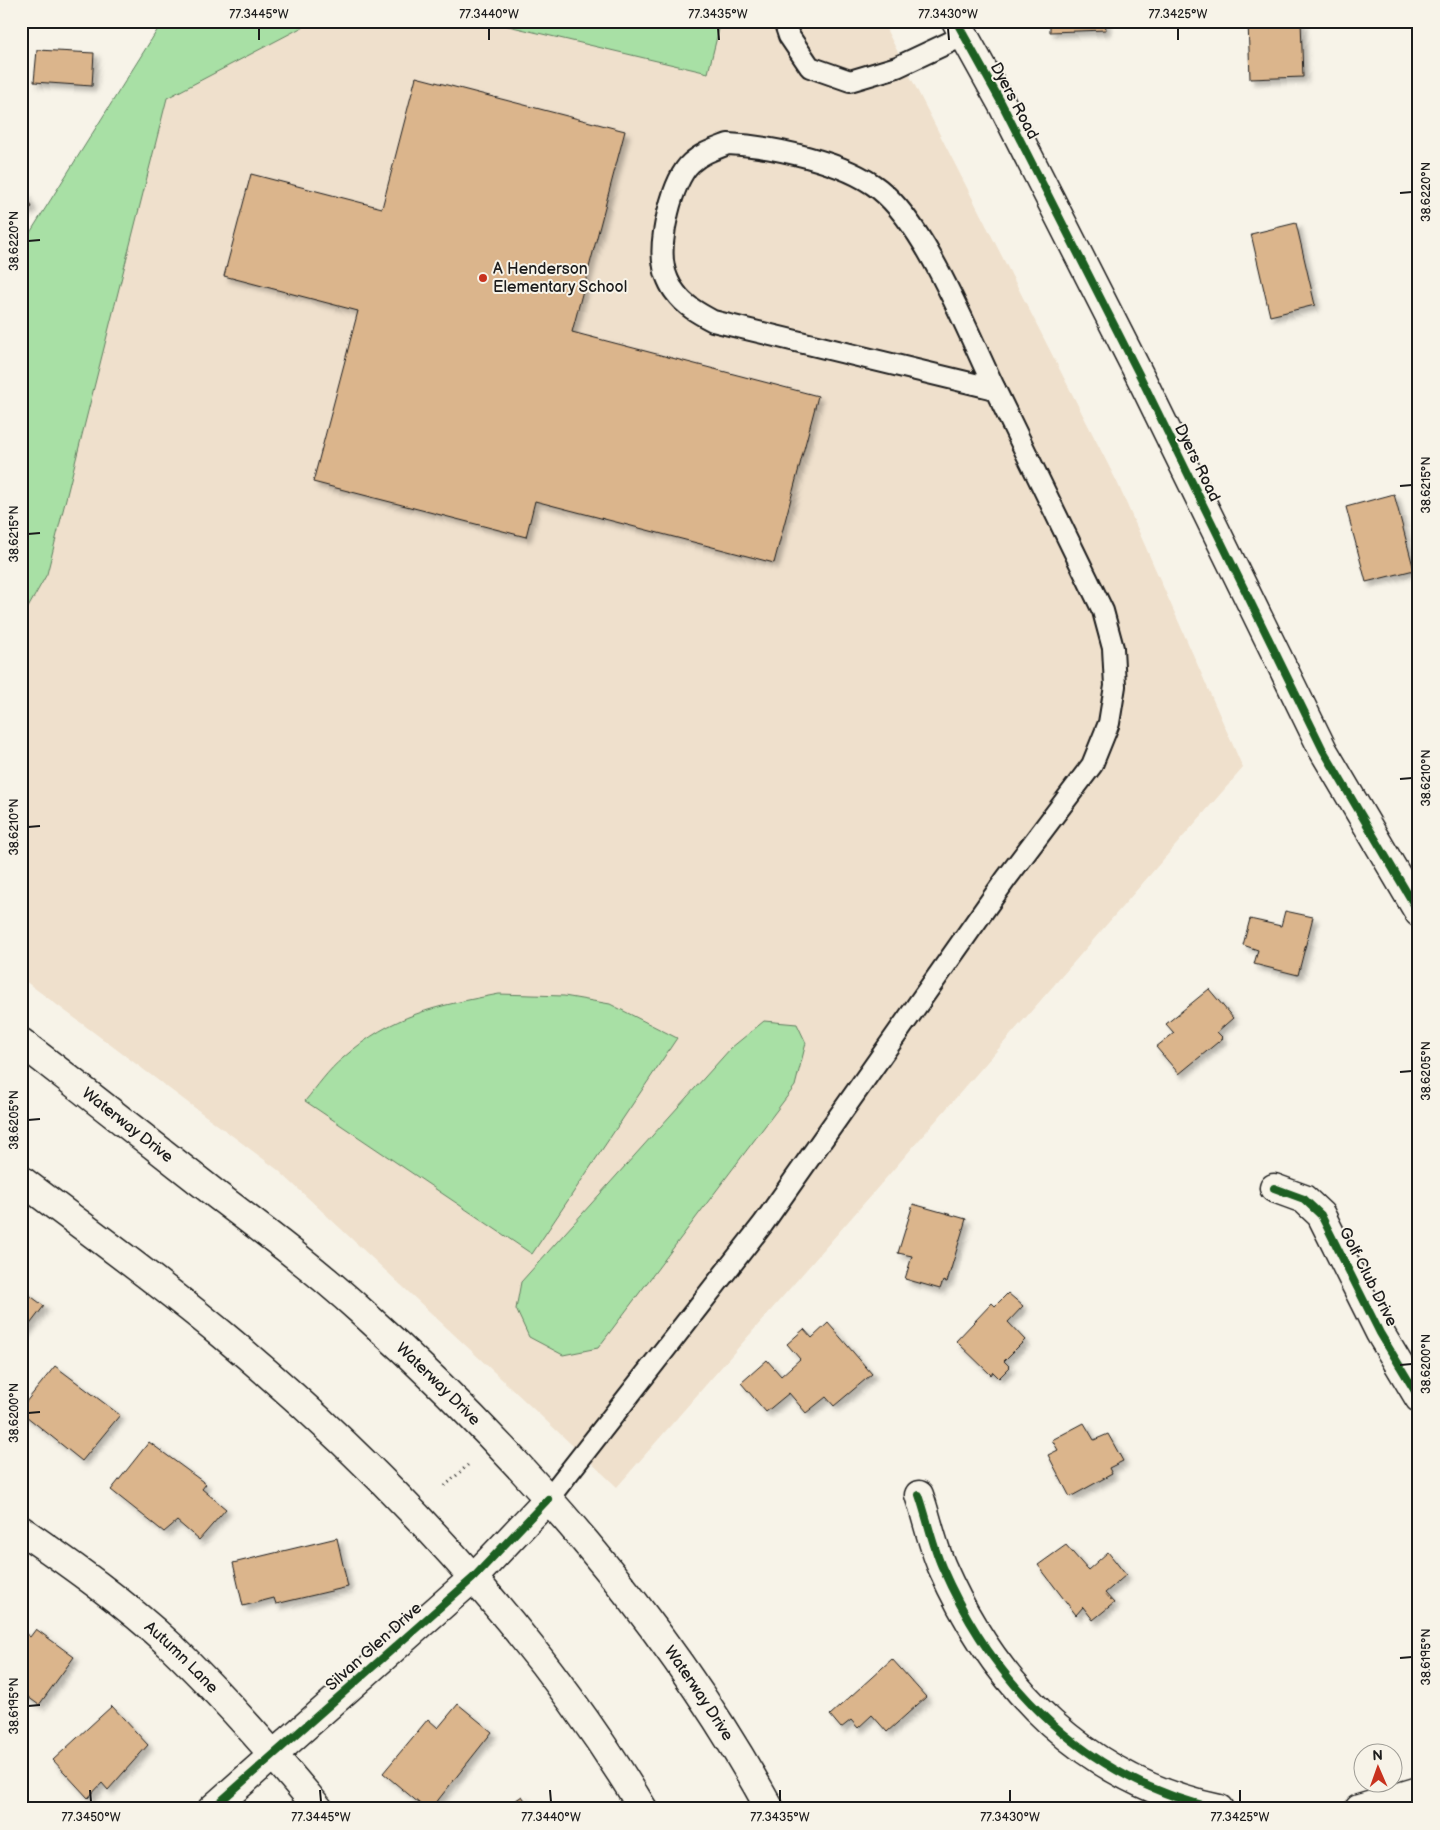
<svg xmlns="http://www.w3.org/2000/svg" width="1440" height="1830" font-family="'Balsamiq Sans',sans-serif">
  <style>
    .built { fill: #efe0cc }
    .green { fill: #a8e0a5; stroke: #627e60 }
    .building { fill: #dbb58c; stroke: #1c1c1c; filter: url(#shadow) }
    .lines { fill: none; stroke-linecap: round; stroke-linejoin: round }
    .service-casing { stroke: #1c1c1c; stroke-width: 24 }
    .minor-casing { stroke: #1c1c1c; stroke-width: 31 }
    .secondary-casing { stroke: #1c1c1c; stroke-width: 31 }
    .path { stroke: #1c1c1c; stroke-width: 3; stroke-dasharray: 1 4; stroke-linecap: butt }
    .service { stroke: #f7f3e8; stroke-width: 20 }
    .minor { stroke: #f7f3e8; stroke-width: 28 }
    .secondary { stroke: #f7f3e8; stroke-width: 28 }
    .cycleway-casing { stroke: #f7f3e8; stroke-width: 11 }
    .cycleway { stroke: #1b5e20; stroke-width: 8 }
    .ticks { fill: none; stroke: #1c1c1c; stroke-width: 2 }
    .poi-dot { fill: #c8321e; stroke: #f7f3e8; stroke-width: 2 }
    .labels { text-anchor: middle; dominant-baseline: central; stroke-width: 4; stroke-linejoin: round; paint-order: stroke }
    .street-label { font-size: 16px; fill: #1c1c1c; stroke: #f7f3e8 }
    .poi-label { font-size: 16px; fill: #1c1c1c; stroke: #f7f3e8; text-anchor: start }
    .neatline { fill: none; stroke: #1c1c1c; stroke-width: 2 }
    .ticks-label { font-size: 12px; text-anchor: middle; fill: #1c1c1c }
  </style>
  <defs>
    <filter id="shadow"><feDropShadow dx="4.5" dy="4.5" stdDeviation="2.5" flood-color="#0004"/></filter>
  </defs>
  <rect width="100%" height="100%" fill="#f7f3e8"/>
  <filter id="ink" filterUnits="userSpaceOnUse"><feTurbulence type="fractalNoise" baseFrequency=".02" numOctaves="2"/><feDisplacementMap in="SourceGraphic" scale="10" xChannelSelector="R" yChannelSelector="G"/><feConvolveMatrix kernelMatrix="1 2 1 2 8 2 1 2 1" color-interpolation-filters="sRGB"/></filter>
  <g filter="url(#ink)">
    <polygon class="built" points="204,21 882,21 1117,482 1243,768 617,1487 278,1170 21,978 21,563 112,214"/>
    <g class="green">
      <polygon points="163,21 314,21 167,98 47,574 21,620 21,247"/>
      <polygon points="487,21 721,21 708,73"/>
      <path d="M499,994L564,996L610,1004L677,1038L532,1254L305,1101C317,1087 328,1070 343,1058C393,1014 436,1006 499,994Z"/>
      <polygon points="764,1021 797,1024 806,1043 795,1086 598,1348 563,1355 529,1337 516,1309 521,1282 731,1048"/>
    </g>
    <g class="building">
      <polygon points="1050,21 1105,21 1106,30 1050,32"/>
      <polygon points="1248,21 1301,21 1303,77 1250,79"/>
      <polygon points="37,50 94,53 92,86 34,82"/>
      <polygon points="416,77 625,131 572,332 818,396 774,563 535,501 526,537 313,482 358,311 224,276 251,174 382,208"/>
      <polygon points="21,188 32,207 21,213"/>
      <polygon points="1296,223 1315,305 1270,316 1251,234"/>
      <polygon points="1394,494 1414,570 1366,582 1346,507"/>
      <polygon points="1285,911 1313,917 1298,975 1254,964 1258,950 1243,945 1250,919 1281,926"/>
      <polygon points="1209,989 1233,1018 1217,1032 1223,1038 1179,1074 1156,1047 1174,1033 1166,1024"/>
      <polygon points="913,1204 966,1219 947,1282 943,1281 940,1289 905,1279 912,1256 898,1253"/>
      <polygon points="21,1289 44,1306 21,1336"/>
      <polygon points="1008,1293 1023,1306 1008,1322 1025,1340 1004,1361 1010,1367 999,1378 993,1372 991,1375 956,1341 992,1303 995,1306"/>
      <polygon points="828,1323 872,1374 834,1406 826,1397 806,1413 789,1393 766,1412 741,1383 767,1360 781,1376 800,1359 787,1344 804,1329 812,1338"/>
      <polygon points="55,1366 120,1415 82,1461 21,1412 21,1408"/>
      <polygon points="1084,1423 1094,1440 1108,1434 1123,1461 1109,1468 1112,1474 1070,1497 1048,1455 1058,1450 1052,1440"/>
      <polygon points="149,1442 206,1484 202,1489 226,1509 199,1540 177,1521 164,1532 111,1490"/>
      <polygon points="337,1538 348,1587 276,1604 274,1598 243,1606 233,1563"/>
      <polygon points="1066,1545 1088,1570 1108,1552 1126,1575 1105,1593 1114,1603 1093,1620 1083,1607 1076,1615 1038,1565"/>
      <polygon points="36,1629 74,1657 39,1705 21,1692 21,1630 30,1637"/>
      <polygon points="892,1659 926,1697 887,1732 872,1715 858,1728 851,1720 841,1728 830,1715"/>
      <polygon points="458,1704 492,1732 431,1809 426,1809 383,1773 428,1719 438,1728"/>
      <polygon points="112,1706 148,1745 108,1790 102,1783 88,1798 53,1760"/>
      <polygon points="522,1796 531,1809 503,1809"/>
    </g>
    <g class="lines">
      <g class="service-casing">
        <g id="service">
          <polyline points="784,21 789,36 810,67 850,81 897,67 963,36"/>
          <path d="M728,144C772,146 845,162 879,189C928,228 967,332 995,389L713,321C698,313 685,306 675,292C670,286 665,274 664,267C658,242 672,180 691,163C702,153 715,149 728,144Z"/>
          <polyline points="548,1499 763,1224 1006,879 1092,765 1109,723 1115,686 1113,648 1103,611 995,389"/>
        </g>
      </g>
      <g class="minor-casing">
        <g id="minor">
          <polyline points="956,21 1002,104 1141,378 1323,750 1419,913"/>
          <polyline points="1274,1188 1304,1199 1321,1215 1380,1333 1419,1398"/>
          <path d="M919,1495C927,1518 932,1544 942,1567C995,1688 1088,1781 1219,1809"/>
          <path id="s1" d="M21,1530C73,1566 125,1603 171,1646C224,1697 272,1752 319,1809"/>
          <polyline points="212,1809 473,1578 548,1499"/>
          <polyline points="1359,1809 1419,1791"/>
        </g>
      </g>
      <g class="secondary-casing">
        <g id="secondary">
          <path id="s2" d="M21,1042C87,1093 153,1145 218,1196C267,1233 316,1270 362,1312C519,1453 668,1622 770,1809"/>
          <path d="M21,1180C89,1231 158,1281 223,1335C382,1468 537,1631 643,1809"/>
        </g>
      </g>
      <polyline class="path" points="445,1486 470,1463"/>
      <use href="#service" class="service"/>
      <use href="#minor" class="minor"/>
      <use href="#secondary" class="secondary"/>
      <g class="cycleway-casing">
        <g id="cycleway">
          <polyline points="956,21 1002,104 1141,378 1323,750 1419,913"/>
          <polyline points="1274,1188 1304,1199 1321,1215 1380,1333 1419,1398"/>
          <path d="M919,1495C927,1518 932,1544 942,1567C995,1688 1088,1781 1219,1809"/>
          <polyline points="212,1809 473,1578 548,1499"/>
        </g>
      </g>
      <use href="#cycleway" class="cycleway"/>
    </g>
  </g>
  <path class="ticks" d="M259,28V40M489,28V40M718,28L719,40M948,28L949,40M1178,28V40M1400,193L1412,192M28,241L40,240M1400,486L1412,485M28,534L40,533M1400,779L1412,778M28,827L40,826M1400,1072L1412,1071M28,1120L40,1119M1400,1365L1412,1364M28,1413L40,1412M1400,1658L1412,1657M28,1706L40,1705M90,1790L91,1802M320,1790L321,1802M550,1790L551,1802M780,1790V1802M1010,1790V1802M1240,1790V1802"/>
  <circle class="poi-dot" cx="483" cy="278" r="5"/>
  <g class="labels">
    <g class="street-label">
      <text transform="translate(1014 101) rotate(62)">Dyers Road</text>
      <text transform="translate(1197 463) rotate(64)">Dyers Road</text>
      <text stroke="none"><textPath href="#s2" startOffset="135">Waterway Drive</textPath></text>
      <text transform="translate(1368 1277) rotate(63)">Golf Club Drive</text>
      <text stroke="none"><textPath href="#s2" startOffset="540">Waterway Drive</textPath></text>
      <text transform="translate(374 1647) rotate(-42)">Silvan Glen Drive</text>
      <text stroke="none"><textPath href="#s1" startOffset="205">Autumn Lane</textPath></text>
      <text stroke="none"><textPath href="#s2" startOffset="945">Waterway Drive</textPath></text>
    </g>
    <g class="poi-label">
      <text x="493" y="269">A Henderson<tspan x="493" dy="18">Elementary School</tspan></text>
    </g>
  </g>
  <rect width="1440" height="1830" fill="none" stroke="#f7f3e8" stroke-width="55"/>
  <g transform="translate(1378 1768) rotate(358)"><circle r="24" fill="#f7f3e8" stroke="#9f9d96"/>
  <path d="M0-4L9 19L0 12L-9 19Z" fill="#c8321e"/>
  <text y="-8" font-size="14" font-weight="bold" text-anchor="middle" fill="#1c1c1c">N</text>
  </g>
  <rect x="28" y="28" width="1384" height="1774" class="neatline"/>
  <g class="ticks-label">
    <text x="259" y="18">77.3445°W</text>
    <text x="489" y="18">77.3440°W</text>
    <text x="718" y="18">77.3435°W</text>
    <text x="948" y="18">77.3430°W</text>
    <text x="1178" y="18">77.3425°W</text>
    <text transform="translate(1426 192) rotate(-90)" y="4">38.6220°N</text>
    <text transform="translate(14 241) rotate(-90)" y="4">38.6220°N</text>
    <text transform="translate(1426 485) rotate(-90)" y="4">38.6215°N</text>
    <text transform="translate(14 534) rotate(-90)" y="4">38.6215°N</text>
    <text transform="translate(1426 778) rotate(-90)" y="4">38.6210°N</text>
    <text transform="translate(14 827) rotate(-90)" y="4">38.6210°N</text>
    <text transform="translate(1426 1071) rotate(-90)" y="4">38.6205°N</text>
    <text transform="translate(14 1120) rotate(-90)" y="4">38.6205°N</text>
    <text transform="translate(1426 1364) rotate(-90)" y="4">38.6200°N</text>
    <text transform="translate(14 1413) rotate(-90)" y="4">38.6200°N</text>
    <text transform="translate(1426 1657) rotate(-90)" y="4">38.6195°N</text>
    <text transform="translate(14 1706) rotate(-90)" y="4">38.6195°N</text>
    <text x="91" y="1821">77.3450°W</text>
    <text x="321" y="1821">77.3445°W</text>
    <text x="551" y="1821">77.3440°W</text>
    <text x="780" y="1821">77.3435°W</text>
    <text x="1010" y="1821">77.3430°W</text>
    <text x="1240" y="1821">77.3425°W</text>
  </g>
</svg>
